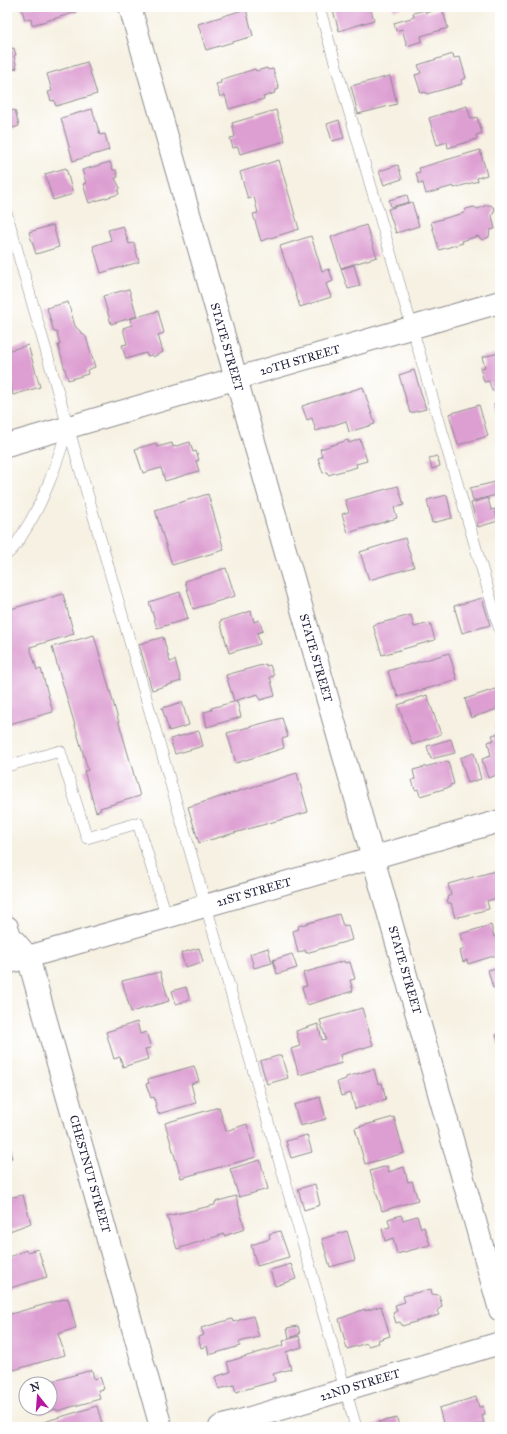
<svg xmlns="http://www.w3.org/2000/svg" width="507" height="1434" font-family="'IM FELL Great Primer',serif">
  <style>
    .building { fill: #dd9fd2 }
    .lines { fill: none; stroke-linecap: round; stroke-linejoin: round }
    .service-casing { stroke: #8c8a8e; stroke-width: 12 }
    .minor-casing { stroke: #8c8a8e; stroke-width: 24 }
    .service { stroke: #fff; stroke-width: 11 }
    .minor { stroke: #fff; stroke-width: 22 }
    .labels { text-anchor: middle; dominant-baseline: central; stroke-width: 4; stroke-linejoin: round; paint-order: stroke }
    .street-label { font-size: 12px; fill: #22223b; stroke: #fff }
  </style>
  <rect width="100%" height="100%" fill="#fff"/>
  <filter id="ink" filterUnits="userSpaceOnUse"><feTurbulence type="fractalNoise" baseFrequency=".025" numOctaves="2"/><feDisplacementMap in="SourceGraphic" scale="8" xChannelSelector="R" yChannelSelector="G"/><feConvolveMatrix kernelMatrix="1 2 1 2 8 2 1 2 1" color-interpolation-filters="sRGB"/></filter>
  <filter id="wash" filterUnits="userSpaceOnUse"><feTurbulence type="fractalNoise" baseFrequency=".012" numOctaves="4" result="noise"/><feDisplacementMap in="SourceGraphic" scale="16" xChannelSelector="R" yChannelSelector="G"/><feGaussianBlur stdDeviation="0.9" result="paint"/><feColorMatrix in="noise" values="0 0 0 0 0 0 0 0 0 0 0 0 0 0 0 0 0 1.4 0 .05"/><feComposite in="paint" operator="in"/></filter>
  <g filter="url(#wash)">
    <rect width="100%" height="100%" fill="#f6f1e2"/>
    <g id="blocks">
      <g class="building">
        <polygon points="21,7 75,7 77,12 32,25 31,19 25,20"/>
        <polygon points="332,7 370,7 374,20 339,31"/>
        <polygon points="393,7 403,7 394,10"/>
        <polygon points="442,8 448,28 421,36 422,41 407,46 402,29 396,31 394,23 414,17 413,13 425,10 426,13"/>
        <polygon points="246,9 253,36 206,50 198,24"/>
        <polygon points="7,34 12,49 14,48 16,55 14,56 17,68 7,71"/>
        <polygon points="453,54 454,58 460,57 466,78 461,80 462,84 427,94 426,92 421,93 415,75 421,73 418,65"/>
        <polygon points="87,62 97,94 56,106 54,100 51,101 48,92 52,91 47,74"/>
        <polygon points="267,68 268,70 273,69 279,89 274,91 275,93 263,97 264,99 229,109 225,95 220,97 216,84 221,83 220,80 255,69 256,71"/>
        <polygon points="390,76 397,104 358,114 351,86"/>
        <polygon points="467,106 471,119 477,117 482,133 476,135 477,139 448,148 447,142 437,145 429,118"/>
        <polygon points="92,109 100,135 105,134 109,150 73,161 61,118"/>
        <polygon points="15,110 19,126 7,130 7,112"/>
        <polygon points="276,110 285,141 240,154 238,147 233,148 230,138 235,137 232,123"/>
        <polygon points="339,120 344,138 332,141 327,124"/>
        <polygon points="480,150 487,175 477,178 478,181 454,188 453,186 426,194 423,183 419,184 416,173 420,172 419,168"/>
        <polygon points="279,160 299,229 261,241 253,214 258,213 254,197 248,199 240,172"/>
        <polygon points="110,162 113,170 116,170 118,177 115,178 120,188 118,191 119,194 89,203 83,184 86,183 82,170"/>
        <polygon points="398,165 402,179 384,185 379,171"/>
        <polygon points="66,168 73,194 53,200 45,174"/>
        <polygon points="407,195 409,202 391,207 389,200"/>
        <polygon points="412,202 419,226 396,233 388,209"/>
        <polygon points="487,205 491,205 495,209 492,216 495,229 490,230 489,237 482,240 478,236 462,241 463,243 439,250 431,222 464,213 466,209 474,207 478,209"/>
        <polygon points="53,225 59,247 36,254 29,232"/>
        <polygon points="366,225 377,257 341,268 331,237"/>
        <polygon points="123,226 129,244 134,243 139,262 101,273 93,246 111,240 108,230"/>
        <polygon points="311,236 322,271 329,269 333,281 326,284 331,297 300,307 280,246"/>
        <polygon points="354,265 360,286 348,289 341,269"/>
        <polygon points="129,289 137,316 111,324 103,296"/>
        <polygon points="68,302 75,326 86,337 95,367 87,370 88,374 68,380 58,345 60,345 57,332 54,332 47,308"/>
        <polygon points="158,311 164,333 158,335 163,352 153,357 152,355 147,356 146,353 126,359 122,345 127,344 123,328 132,325 130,319"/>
        <polygon points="28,345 40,387 13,395 7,372 7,351"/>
        <polygon points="500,353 500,389 492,391 489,381 484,382 480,368 485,367 482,357"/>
        <polygon points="414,370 426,409 410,413 399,375"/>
        <polygon points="363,387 375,424 349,432 346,421 316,431 312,418 307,420 302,406"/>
        <polygon points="500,402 500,425 494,404"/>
        <polygon points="479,405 488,436 458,445 449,414"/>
        <polygon points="360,439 367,461 356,464 357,467 328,475 327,472 323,473 318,458 322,457 320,449 348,440 349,443"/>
        <polygon points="190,442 193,452 196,451 199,460 196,461 199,471 165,481 161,468 143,473 135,449 156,443 157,447 172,443 173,447"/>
        <polygon points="437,456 440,466 432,469 429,458"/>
        <polygon points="500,481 500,494 473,501 470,488"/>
        <polygon points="398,486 404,505 394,508 397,518 348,533 342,514 349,512 345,500"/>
        <polygon points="208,494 224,550 172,565 155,510"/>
        <polygon points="447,495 452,518 432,523 427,500"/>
        <polygon points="488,498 491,510 495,509 498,521 478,527 471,503"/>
        <polygon points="405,538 414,567 369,580 360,552"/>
        <polygon points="226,568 235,596 193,609 185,581"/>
        <polygon points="180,592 188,619 157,628 149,602"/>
        <polygon points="63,594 74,634 30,647 37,670 41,669 53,712 9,724 7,719 7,610"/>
        <polygon points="482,598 490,625 462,633 454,606"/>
        <polygon points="251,611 254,622 259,620 263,631 257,633 260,644 229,653 220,621"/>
        <polygon points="411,615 414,627 430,623 435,640 382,655 373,625"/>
        <polygon points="94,635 140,796 100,808 101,810 96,812 84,771 88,770 52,647"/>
        <polygon points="163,637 170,662 175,660 181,681 152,690 139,644"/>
        <polygon points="449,653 457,680 398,697 395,688 393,688 388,671"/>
        <polygon points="266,664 266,666 270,665 274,676 270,677 275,696 260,700 258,694 234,701 226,675"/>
        <polygon points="498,688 500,694 500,708 471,718 465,699"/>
        <polygon points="427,695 441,734 412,745 398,705"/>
        <polygon points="237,701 241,717 207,727 204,712 212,710 211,708"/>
        <polygon points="182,702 189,725 169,731 162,708"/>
        <polygon points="282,718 288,737 282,739 284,748 236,763 227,733"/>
        <polygon points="500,723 500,733 497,724"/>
        <polygon points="199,731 203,746 175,754 170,739"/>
        <polygon points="500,733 500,774 488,778 482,759 491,756 488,742 494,740 492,735"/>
        <polygon points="451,739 455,753 431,759 427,746"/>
        <polygon points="474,753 481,779 468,783 460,758"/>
        <polygon points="448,761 454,784 450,785 450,787 420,796 418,789 415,790 412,780 415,779 413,770"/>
        <polygon points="297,773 308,812 199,843 188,807"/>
        <polygon points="499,870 500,897 487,901 489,909 455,918 451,903 448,903 447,897 451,895 448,884"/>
        <polygon points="339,914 343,926 348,925 352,940 306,953 305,950 298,953 293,931 299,929 298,926"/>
        <polygon points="491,925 494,937 500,935 500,954 468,964 467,960 463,962 460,951 464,949 460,934"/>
        <polygon points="199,948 203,962 185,967 181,953"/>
        <polygon points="268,948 272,963 254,968 250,954"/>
        <polygon points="292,954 297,968 277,974 273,960"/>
        <polygon points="344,961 345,963 350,962 355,979 350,980 353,991 307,1005 302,987 307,986 303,973"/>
        <polygon points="500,967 500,987 493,988 488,970"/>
        <polygon points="160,972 169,1001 131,1012 122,981"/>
        <polygon points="186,987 190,1000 176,1004 172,991"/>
        <polygon points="362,1008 373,1045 340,1055 342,1063 299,1075 291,1049 300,1046 296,1031 318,1024 322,1040 326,1039 320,1020"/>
        <polygon points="137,1022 140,1034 146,1032 151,1048 145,1049 148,1059 123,1067 120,1057 114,1059 106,1032"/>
        <polygon points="500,1034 500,1048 496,1035"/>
        <polygon points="281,1055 288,1078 267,1084 260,1061"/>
        <polygon points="194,1066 199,1081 191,1084 196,1103 158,1114 154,1097 151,1098 146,1084 149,1083 148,1079"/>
        <polygon points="374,1069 378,1084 382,1083 386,1100 355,1109 351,1093 341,1096 337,1082 346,1079 346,1077"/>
        <polygon points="320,1097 326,1119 300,1126 294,1105"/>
        <polygon points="219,1107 226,1131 247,1124 256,1157 181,1178 165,1123"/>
        <polygon points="394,1117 404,1153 365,1164 355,1128"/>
        <polygon points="307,1135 312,1152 291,1158 286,1141"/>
        <polygon points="7,1143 12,1158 7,1159"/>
        <polygon points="260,1160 268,1189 239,1197 230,1169"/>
        <polygon points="387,1166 389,1172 404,1167 408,1182 412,1181 418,1200 382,1211 370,1171"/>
        <polygon points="315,1184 320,1205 304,1210 298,1189"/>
        <polygon points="23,1195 31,1223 7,1232 7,1198"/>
        <polygon points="236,1196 245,1229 224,1236 224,1234 177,1249 167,1216 215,1205 215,1202"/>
        <polygon points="401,1215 403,1220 417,1216 421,1228 424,1227 430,1245 397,1254 393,1238 385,1241 382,1229 390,1227 388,1219"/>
        <polygon points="280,1231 289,1257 257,1266 251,1245 267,1240 270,1238 269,1234"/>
        <polygon points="347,1231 355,1260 330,1267 322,1239"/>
        <polygon points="38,1249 47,1277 7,1289 7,1258 26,1250 27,1252"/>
        <polygon points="291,1264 296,1279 275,1286 270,1270"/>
        <polygon points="431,1289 432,1294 439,1295 442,1306 437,1311 439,1315 402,1326 400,1322 396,1323 393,1313 397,1311 395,1305 405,1302 403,1296"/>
        <polygon points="68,1298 76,1328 58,1334 65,1355 7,1372 7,1315"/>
        <polygon points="381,1306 390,1336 378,1340 379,1343 368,1346 367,1343 347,1349 339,1319 365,1309 365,1311"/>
        <polygon points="253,1316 259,1337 239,1342 240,1346 209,1355 207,1346 201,1348 198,1337 204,1335 201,1328 232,1319 233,1322"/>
        <polygon points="298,1326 300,1334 289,1338 287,1328"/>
        <polygon points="299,1336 302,1347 286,1352 291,1369 273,1374 275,1381 236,1392 234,1385 219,1389 215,1377 230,1372 227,1362 284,1345 283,1341"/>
        <polygon points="92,1370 94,1379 100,1377 104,1389 98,1390 100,1399 57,1411 56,1409 40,1413 38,1408 50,1408 49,1382"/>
        <polygon points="476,1397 479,1407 483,1406 485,1414 482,1415 484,1423 470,1427 444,1427 439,1408"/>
        <polygon points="97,1406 103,1427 27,1427"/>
        <polygon points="397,1418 399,1427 369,1427 379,1424 379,1422"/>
      </g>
    </g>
  </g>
  <g filter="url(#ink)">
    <use href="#blocks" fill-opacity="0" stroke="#8c8a8e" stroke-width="1"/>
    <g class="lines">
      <g class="service-casing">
        <g id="service">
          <polyline points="319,7 500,631"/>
          <polyline points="7,215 356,1427"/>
          <path d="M7,554C14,549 18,542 22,535C44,502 56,465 68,428"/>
          <polyline points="7,766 60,751 87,838 138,823 167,918"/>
        </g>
      </g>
      <g class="minor-casing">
        <g id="minor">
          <polyline points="130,7 373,858 500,1310"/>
          <polyline points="7,445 500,302"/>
          <polyline points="7,927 10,936 28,957 161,1427"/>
          <polyline points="7,963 500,821"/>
          <polyline points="220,1427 500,1343"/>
        </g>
      </g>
      <use href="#service" class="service"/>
      <use href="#minor" class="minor"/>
    </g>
  </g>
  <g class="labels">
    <g class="street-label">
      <text transform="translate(227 347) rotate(74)">STATE STREET</text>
      <text transform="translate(300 360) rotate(-16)">20TH STREET</text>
      <text transform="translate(316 658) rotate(74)">STATE STREET</text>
      <text transform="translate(254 892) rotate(-16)">21ST STREET</text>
      <text transform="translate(405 970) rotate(74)">STATE STREET</text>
      <text transform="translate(90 1174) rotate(74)">CHESTNUT STREET</text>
      <text transform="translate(360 1385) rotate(-17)">22ND STREET</text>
    </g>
  </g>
  <rect width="507" height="1434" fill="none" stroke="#fff" stroke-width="24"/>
  <g transform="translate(38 1396) rotate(343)"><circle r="19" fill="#ffffff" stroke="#a7a7b1"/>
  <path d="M0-3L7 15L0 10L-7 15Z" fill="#b5179e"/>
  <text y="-6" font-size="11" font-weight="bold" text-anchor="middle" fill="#22223b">N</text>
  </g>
</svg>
